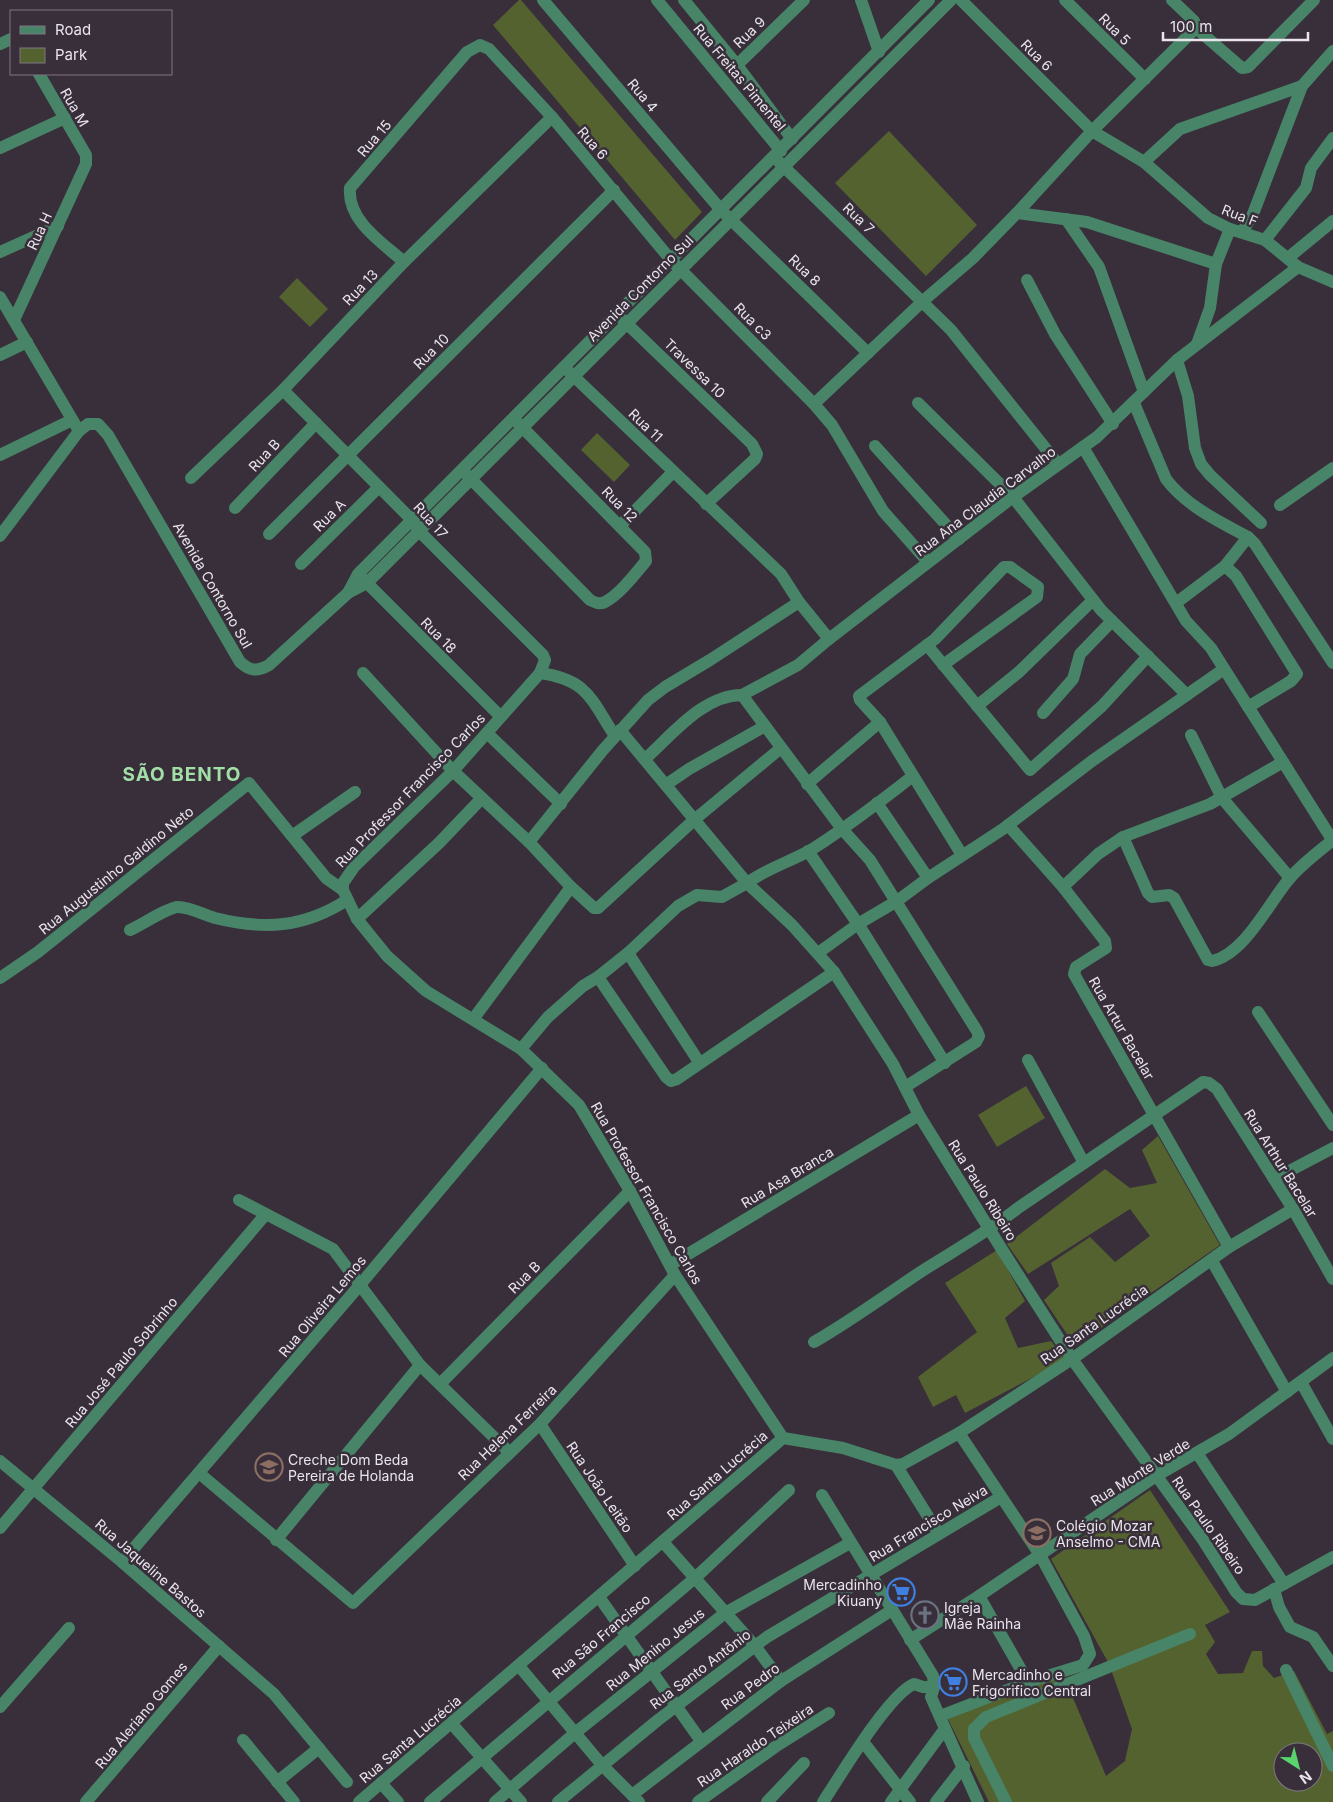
<svg xmlns="http://www.w3.org/2000/svg" width="1333" height="1802" font-family="Inter,sans-serif">
  <style>
    .green { fill: #54622f; fill-rule: evenodd }
    .lines { fill: none; stroke-linecap: round; stroke-linejoin: round }
    .minor { stroke: #488467; stroke-width: 12 }
    .labels { text-anchor: middle; dominant-baseline: central; stroke-width: 5; stroke-linejoin: round; paint-order: stroke }
    .street-label { font-size: 14px; fill: #eae4ec; stroke: #382f3b }
    .poi-label { font-size: 14px; fill: #eae4ec; stroke: #382f3b; text-anchor: start }
    .district-label { font-size: 19px; font-weight: bold; letter-spacing: 1px; fill: #a2dfa7; stroke: #382f3b }
  </style>
  <rect width="100%" height="100%" fill="#382f3b"/>
  <g class="green">
    <polygon points="519,0 521,0 702,212 675,240 493,25"/>
    <polygon points="889,131 977,225 926,276 835,183"/>
    <polygon points="297,278 328,309 310,327 279,297"/>
    <polygon points="597,433 630,465 614,482 581,450"/>
    <polygon points="1026,1086 1045,1118 997,1147 978,1115"/>
    <polygon points="1158,1136 1220,1245 1075,1346 1044,1300 1059,1286 1051,1263 1090,1237 1115,1262 1150,1236 1130,1209 1028,1274 1007,1244 1105,1169 1130,1188 1157,1183 1142,1150"/>
    <polygon points="997,1250 1025,1301 1005,1318 1018,1348 1051,1341 1066,1360 965,1413 956,1395 933,1407 918,1377 977,1332 945,1283"/>
    <path d="M1150,1490L1230,1612L1205,1625L1215,1642L1206,1654L1218,1674L1243,1673L1252,1651H1262L1263,1666L1274,1678L1294,1671L1327,1734L1333,1731V1802H989L947,1717L1062,1672L1106,1776L1125,1761L1132,1729L1109,1664L1051,1559ZM1283,1752H1313V1782H1283Z"/>
  </g>
  <g class="lines">
    <g class="minor">
      <polyline points="543,0 721,210 868,353"/>
      <polyline points="657,0 781,151"/>
      <polyline points="684,0 737,65 792,139"/>
      <polyline points="861,0 879,52"/>
      <polyline points="961,0 1092,131 1144,162 1208,218 1230,229 1265,240 1298,267 1333,282"/>
      <polyline points="1065,0 1145,79"/>
      <polyline points="1196,28 1242,68 1248,67 1314,0"/>
      <polyline points="0,44 11,39"/>
      <polyline points="737,65 804,0"/>
      <polyline points="0,148 65,118"/>
      <polyline points="778,161 951,330 1058,464"/>
      <polyline points="1144,162 1180,129 1302,86"/>
      <polyline points="1017,213 1087,222 1216,264"/>
      <polyline points="1066,219 1099,267 1144,392"/>
      <polyline points="1242,232 1253,214 1302,86 1333,51"/>
      <polyline points="1265,240 1306,188 1311,168 1333,138"/>
      <polyline points="0,252 58,226"/>
      <polyline points="1288,258 1333,221"/>
      <path d="M404,262C383,243 347,221 350,188L467,52L480,45L489,49L552,117L671,260L814,404L832,425L883,511L928,562"/>
      <polyline points="1027,280 1055,334 1113,424"/>
      <polyline points="0,297 79,431"/>
      <polyline points="622,319 752,444 757,454 755,459 706,504"/>
      <polyline points="14,320 86,164 86,155 39,74"/>
      <polyline points="1197,344 1210,308 1216,264 1230,229"/>
      <polyline points="0,355 27,342"/>
      <polyline points="1177,360 1188,396 1195,448 1201,464 1210,475 1261,523"/>
      <polyline points="564,367 781,574 799,602 829,639 1013,497 1097,437 1177,360 1298,267"/>
      <polyline points="283,390 412,520 419,531 543,655 545,660 540,673 453,771 354,867 343,883 343,890 357,919 387,956 407,974 426,991 521,1049 579,1105 630,1191 675,1275 783,1438"/>
      <polyline points="918,403 1013,497 1101,610 1187,695"/>
      <path d="M1134,403L1166,479C1186,506 1220,522 1248,537L1255,544L1333,663"/>
      <polyline points="814,404 923,301 973,258 1017,213 1092,131 1196,28 1194,21 1172,0"/>
      <polyline points="875,446 959,539"/>
      <polyline points="1083,447 1186,621 1211,648 1333,841"/>
      <polyline points="0,455 72,420"/>
      <path d="M466,474L590,600C594,602 600,605 605,602C620,594 635,574 646,561L645,552L517,422"/>
      <polyline points="191,478 283,390 404,262 552,117"/>
      <polyline points="1280,505 1333,468"/>
      <polyline points="235,508 316,423"/>
      <polyline points="620,526 673,472"/>
      <polyline points="269,534 614,190"/>
      <path d="M0,536L79,431L88,424H98L108,435L240,662C250,671 257,672 269,665L348,593L367,583L951,0"/>
      <polyline points="301,564 379,487"/>
      <polyline points="1225,566 1248,537"/>
      <polyline points="362,578 500,716"/>
      <polyline points="348,593 358,574 929,0"/>
      <polyline points="1176,603 1225,566 1236,576 1297,674 1291,681 1248,707"/>
      <polyline points="829,639 798,665 742,695 842,829 870,860 977,1031 979,1036 976,1042 905,1087"/>
      <polyline points="927,645 1030,770 1102,706 1148,656"/>
      <polyline points="943,665 1037,597 1038,587 1010,567 1004,567 935,639 859,696 860,700 880,722 962,855"/>
      <polyline points="363,673 453,771 529,842"/>
      <path d="M540,673C588,680 590,698 615,736"/>
      <polyline points="977,706 1019,672 1093,600"/>
      <polyline points="1043,713 1073,679 1080,654 1112,621"/>
      <polyline points="487,733 561,804"/>
      <polyline points="1191,735 1222,798 1290,878"/>
      <path d="M645,759C672,735 703,695 742,695"/>
      <path d="M913,776C879,802 845,829 809,851C789,862 766,869 747,883L792,925L834,972L893,1064L919,1115L1001,1248L1072,1359L1203,1540L1236,1592L1243,1599L1255,1600L1333,1557"/>
      <polyline points="667,784 689,769 765,726"/>
      <polyline points="807,784 880,722"/>
      <polyline points="877,803 928,878"/>
      <polyline points="1008,825 1063,887 1105,941 1106,948 1076,967 1074,974 1229,1247"/>
      <polyline points="292,836 326,878 343,890"/>
      <path d="M1123,837L1148,893L1152,897L1169,895L1174,898L1208,960L1212,961C1245,954 1269,902 1290,878C1302,864 1318,852 1333,840"/>
      <polyline points="808,851 860,927 945,1063"/>
      <polyline points="571,887 594,908 598,908 694,820 781,748"/>
      <polyline points="1063,887 1098,854 1123,837 1210,804 1283,762"/>
      <polyline points="357,919 439,843 482,798"/>
      <path d="M130,930C141,925 169,907 178,907C190,907 204,915 215,918C264,930 304,928 347,900"/>
      <polyline points="628,953 699,1062"/>
      <polyline points="818,953 858,924 897,901 928,878 1003,829 1092,761 1224,669"/>
      <polyline points="598,977 666,1077 671,1081 677,1079 834,972"/>
      <polyline points="0,978 38,952 249,783 292,836 355,792"/>
      <polyline points="1258,1012 1333,1125"/>
      <polyline points="474,1018 571,887 529,842 603,750 648,700 665,687 710,660 799,602"/>
      <polyline points="521,1049 548,1017 583,986 598,977 628,953 678,906 697,895 722,897 747,883 620,730"/>
      <polyline points="1028,1060 1084,1163"/>
      <polyline points="1274,1179 1333,1148"/>
      <polyline points="239,1200 333,1249 420,1365 509,1452"/>
      <polyline points="1212,1261 1287,1392"/>
      <polyline points="670,1265 919,1115"/>
      <path d="M814,1342C852,1320 886,1295 922,1271C955,1250 988,1232 1018,1208L1203,1082L1209,1083L1217,1089L1293,1209L1333,1279"/>
      <polyline points="1301,1382 1333,1439"/>
      <polyline points="440,1384 630,1191"/>
      <polyline points="540,1424 635,1566"/>
      <polyline points="1197,1453 1284,1584"/>
      <polyline points="0,1461 122,1562 274,1694 347,1782"/>
      <polyline points="896,1465 939,1534"/>
      <polyline points="199,1473 353,1603 540,1424 675,1275"/>
      <polyline points="822,1495 933,1676 934,1687 931,1697 978,1802"/>
      <polyline points="0,1528 265,1215"/>
      <polyline points="276,1540 420,1365"/>
      <polyline points="663,1542 755,1646 781,1681"/>
      <polyline points="122,1562 359,1286 542,1068"/>
      <polyline points="1274,1589 1279,1607 1290,1627 1313,1637 1333,1666"/>
      <polyline points="979,1596 1028,1682"/>
      <polyline points="599,1597 701,1741"/>
      <polyline points="910,1640 979,1596 1156,1476 1229,1434 1333,1358"/>
      <polyline points="519,1666 602,1765 639,1802"/>
      <polyline points="1286,1670 1333,1766"/>
      <polyline points="0,1707 69,1628"/>
      <polyline points="940,1716 1028,1682 1083,1665 1090,1654 1084,1636 1040,1555 959,1433"/>
      <polyline points="452,1724 521,1802"/>
      <polyline points="243,1740 294,1802"/>
      <polyline points="864,1743 910,1802"/>
      <polyline points="277,1782 319,1748"/>
      <polyline points="381,1783 398,1802"/>
      <polyline points="632,1795 781,1681 892,1610"/>
      <polyline points="86,1802 219,1646"/>
      <polyline points="359,1802 783,1438 843,1448 896,1465 903,1464 959,1433 1072,1359 1229,1247 1293,1209"/>
      <polyline points="430,1802 695,1578 789,1490"/>
      <polyline points="495,1802 575,1733 725,1613 850,1543"/>
      <polyline points="558,1802 658,1720 767,1637 1001,1497"/>
      <polyline points="698,1802 775,1747 829,1713"/>
      <polyline points="767,1802 804,1763"/>
      <path d="M823,1802C841,1775 888,1695 914,1684L923,1687H934"/>
      <polyline points="891,1802 944,1730"/>
      <polyline points="936,1802 964,1766"/>
      <polyline points="1006,1802 974,1738 974,1729 986,1717 1190,1634"/>
    </g>
  </g>
  <defs>
    <g id="school-ring" transform="scale(1.4375)"><circle r="9.5" fill="#382f3b" stroke="#8d6e63" stroke-width="1.5"/><path d="M0-5L7-2L0 1L-7-2ZM-4 1L0 2.5L4 1V4Q0 6-4 4Z" fill="#8d6e63"/></g>
    <g id="supermarket-ring" transform="scale(1.4375)"><circle r="9.5" fill="#382f3b" stroke="#3f7fe0" stroke-width="1.5"/><path d="M-6-5.5h2.5l.6 2H6L4.5 2H-2.5L-4.4-4H-6ZM-1.5 3.2a1.3 1.3 0 1 0 .1 0ZM3 3.2a1.3 1.3 0 1 0 .1 0Z" fill="#3f7fe0"/></g>
    <g id="church-ring" transform="scale(1.4375)"><circle r="9.5" fill="#382f3b" stroke="#6b7280" stroke-width="1.5"/><path d="M-1.2-6h2.4v3.5h3.3v2.4h-3.3V6h-2.4V-.1h-3.3v-2.4h3.3Z" fill="#6b7280"/></g>
  </defs>
  <g fill-rule="evenodd">
    <use href="#school-ring" x="269" y="1467"/>
    <use href="#school-ring" x="1037" y="1533"/>
    <use href="#supermarket-ring" x="901" y="1592"/>
    <use href="#church-ring" x="925" y="1615"/>
    <use href="#supermarket-ring" x="953" y="1682"/>
  </g>
  <g class="labels">
    <g class="street-label">
      <text transform="translate(1115 29) rotate(45)">Rua 5</text>
      <text transform="translate(749 32) rotate(-44)">Rua 9</text>
      <text transform="translate(1037 55) rotate(45)">Rua 6</text>
      <text transform="translate(740 77) rotate(50)">Rua Freitas Pimentel</text>
      <text transform="translate(643 95) rotate(50)">Rua 4</text>
      <text transform="translate(75 107) rotate(60)">Rua M</text>
      <text transform="translate(374 138) rotate(-49)">Rua 15</text>
      <text transform="translate(593 143) rotate(49)">Rua 6</text>
      <text transform="translate(1240 215) rotate(21)">Rua F</text>
      <text transform="translate(859 218) rotate(44)">Rua 7</text>
      <text transform="translate(39 231) rotate(-65)">Rua H</text>
      <text transform="translate(805 270) rotate(44)">Rua 8</text>
      <text transform="translate(360 287) rotate(-46)">Rua 13</text>
      <text transform="translate(640 288) rotate(-45)">Avenida Contorno Sul</text>
      <text transform="translate(753 321) rotate(45)">Rua c3</text>
      <text transform="translate(431 351) rotate(-45)">Rua 10</text>
      <text transform="translate(695 368) rotate(44)">Travessa 10</text>
      <text transform="translate(646 425) rotate(44)">Rua 11</text>
      <text transform="translate(264 455) rotate(-47)">Rua B</text>
      <text transform="translate(985 501) rotate(-37)">Rua Ana Claudia Carvalho</text>
      <text transform="translate(620 504) rotate(45)">Rua 12</text>
      <text transform="translate(329 515) rotate(-45)">Rua A</text>
      <text transform="translate(431 520) rotate(48)">Rua 17</text>
      <text transform="translate(213 585) rotate(60)">Avenida Contorno Sul</text>
      <text transform="translate(439 635) rotate(45)">Rua 18</text>
      <text transform="translate(410 790) rotate(-46)">Rua Professor Francisco Carlos</text>
      <text transform="translate(116 870) rotate(-39)">Rua Augustinho Galdino Neto</text>
      <text transform="translate(1122 1028) rotate(60)">Rua Artur Bacelar</text>
      <text transform="translate(1281 1163) rotate(58)">Rua Arthur Bacelar</text>
      <text transform="translate(787 1177) rotate(-31)">Rua Asa Branca</text>
      <text transform="translate(983 1190) rotate(58)">Rua Paulo Ribeiro</text>
      <text transform="translate(647 1193) rotate(60)">Rua Professor Francisco Carlos</text>
      <text transform="translate(524 1277) rotate(-45)">Rua B</text>
      <text transform="translate(322 1306) rotate(-50)">Rua Oliveira Lemos</text>
      <text transform="translate(1094 1324) rotate(-35)">Rua Santa Lucrécia</text>
      <text transform="translate(121 1362) rotate(-50)">Rua José Paulo Sobrinho</text>
      <text transform="translate(507 1432) rotate(-44)">Rua Helena Ferreira</text>
      <text transform="translate(1140 1472) rotate(-32)">Rua Monte Verde</text>
      <text transform="translate(717 1475) rotate(-41)">Rua Santa Lucrécia</text>
      <text transform="translate(600 1487) rotate(56)">Rua João Leitão</text>
      <text transform="translate(928 1523) rotate(-31)">Rua Francisco Neiva</text>
      <text transform="translate(1209 1525) rotate(55)">Rua Paulo Ribeiro</text>
      <text transform="translate(151 1568) rotate(41)">Rua Jaqueline Bastos</text>
      <text transform="translate(601 1636) rotate(-40)">Rua São Francisco</text>
      <text transform="translate(655 1649) rotate(-39)">Rua Menino Jesus</text>
      <text transform="translate(700 1669) rotate(-37)">Rua Santo Antônio</text>
      <text transform="translate(750 1686) rotate(-36)">Rua Pedro</text>
      <text transform="translate(141 1715) rotate(-50)">Rua Aleriano Gomes</text>
      <text transform="translate(410 1739) rotate(-40)">Rua Santa Lucrécia</text>
      <text transform="translate(755 1745) rotate(-34)">Rua Haraldo Teixeira</text>
    </g>
    <g class="poi-label">
      <text x="288" y="1459">Creche Dom Beda<tspan x="288" dy="16">Pereira de Holanda</tspan></text>
      <text x="1056" y="1525">Colégio Mozar<tspan x="1056" dy="16">Anselmo - CMA</tspan></text>
      <text x="882" y="1584" text-anchor="end">Mercadinho<tspan x="882" dy="16">Kiuany</tspan></text>
      <text x="944" y="1607">Igreja<tspan x="944" dy="16">Mãe Rainha</tspan></text>
      <text x="972" y="1674">Mercadinho e<tspan x="972" dy="16">Frigorifico Central</tspan></text>
    </g>
    <g class="district-label">
      <text x="182" y="774">SÃO BENTO</text>
    </g>
  </g>
  <rect x="10" y="10" width="162" height="65" fill="#382f3b" stroke="#7f7782"/>
  <rect x="20" y="26" width="25" height="8" fill="#488467" stroke="#7f7782"/>
  <text x="55" y="35" font-size="15" fill="#eae4ec">Road</text>
  <rect x="20" y="48" width="25" height="15" fill="#54622f" stroke="#7f7782"/>
  <text x="55" y="60" font-size="15" fill="#eae4ec">Park</text>
  <g transform="translate(1298 1767) rotate(144)"><circle r="24" fill="#382f3b" stroke="#7f7782"/>
  <path d="M0-4L9 19L0 12L-9 19Z" fill="#5ad56e"/>
  <text y="-8" font-size="14" font-weight="bold" text-anchor="middle" fill="#eae4ec">N</text>
  </g>
  <path d="M1163 32v8h145v-8" fill="none" stroke="#eae4ec" stroke-width="2.5"/>
  <text x="1170" y="32" font-size="15" fill="#eae4ec" stroke="#382f3b" stroke-width="4" paint-order="stroke">100 m</text>
</svg>
